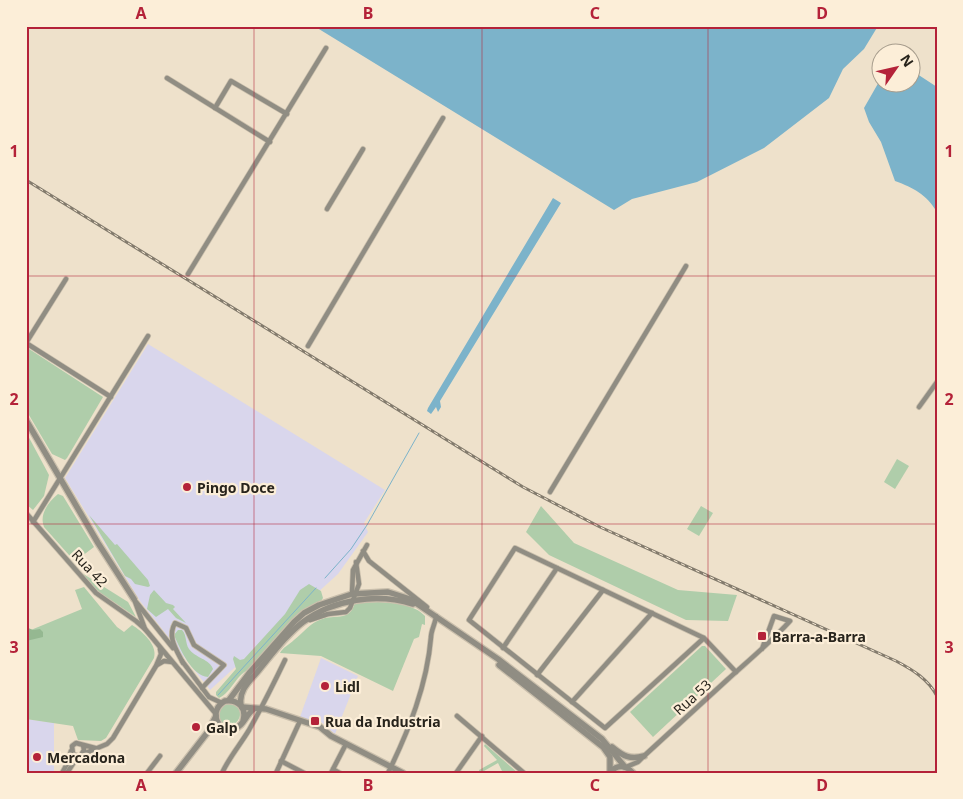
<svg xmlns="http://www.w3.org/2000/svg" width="963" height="799" font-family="'Noto Sans',sans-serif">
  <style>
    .commercial { fill: #d9d6ec }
    .green { fill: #afcdaa }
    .forest { fill: #95b891 }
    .water { fill: #7cb3ca }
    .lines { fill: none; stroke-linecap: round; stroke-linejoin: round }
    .stream { stroke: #7cb3ca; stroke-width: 1 }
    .pedestrian-casing { stroke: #cabfac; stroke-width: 5.5 }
    .minor-casing { stroke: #cabfac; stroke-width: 6 }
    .tertiary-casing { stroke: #cabfac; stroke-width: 8 }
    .pedestrian { stroke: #908d83; stroke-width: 4 }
    .minor { stroke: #908d83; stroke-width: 4.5 }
    .tertiary { stroke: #908d83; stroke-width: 5.5 }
    .rail-casing { stroke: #837b6d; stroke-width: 3 }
    .rail { stroke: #fceed8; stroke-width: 1; stroke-dasharray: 4; stroke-linecap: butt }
    .grid { fill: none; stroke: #b42239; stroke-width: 1; stroke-opacity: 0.55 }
    .poi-dot { fill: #b42239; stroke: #fceed8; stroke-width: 2 }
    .labels { text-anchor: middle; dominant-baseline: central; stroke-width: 4.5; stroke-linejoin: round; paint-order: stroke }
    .poi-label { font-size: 14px; font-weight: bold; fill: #28241c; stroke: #fceed8; text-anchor: start }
    .street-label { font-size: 14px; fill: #28241c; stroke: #fceed8 }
    .neatline { fill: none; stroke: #b42239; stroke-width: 2 }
    .grid-label { font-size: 16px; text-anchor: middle; font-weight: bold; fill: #b42239 }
  </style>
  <rect width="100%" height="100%" fill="#eee1cb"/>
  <g class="commercial">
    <polygon points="148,344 385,490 364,523 368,532 338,574 210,690 140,601 65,478"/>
    <polygon points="321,658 358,676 335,734 320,721 311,721 300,717"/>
    <polygon points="26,719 54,723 54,773 26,773"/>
  </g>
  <g class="green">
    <polygon points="26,347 103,397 67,458 65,460 52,454 26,410"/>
    <polygon points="26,432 49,475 44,496 33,510 26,504"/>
    <polygon points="897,459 909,466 895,489 884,482"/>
    <path d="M58,494L63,496L94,547L82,556L77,564L44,527C39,515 48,502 58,494Z"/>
    <polygon points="541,506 574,543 678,590 737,595 728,621 686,620 549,555 526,532"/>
    <polygon points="701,506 713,513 699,536 687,529"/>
    <polygon points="89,515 115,545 117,544 148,580 150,586 148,587 135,584 131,579 125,576"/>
    <polygon points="77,570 128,602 136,617 93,588"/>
    <path d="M309,584L321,591L323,598L321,601L302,612L250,669C237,673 232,692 219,698L216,695V692L236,669L233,659L234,656L240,660L244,659L285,614L300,590Z"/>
    <path d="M84,587L117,627L124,632L132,625C142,631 158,645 154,658L106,738L101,741L78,740L73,726L26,719V632L82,609L75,590Z"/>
    <polygon points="154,590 166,603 173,605 175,607 173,609 186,623 176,618 168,609 156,617 147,609 150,595"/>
    <path d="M379,602C394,603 414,604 425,616V625L422,624L419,637L414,639L393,691L321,656L280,653C283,647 289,645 294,640C304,632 310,623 322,619C330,616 338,618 346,615C351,613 353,608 355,603Z"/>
    <path d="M178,630H182C187,635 185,643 189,649C195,658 210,659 213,669L208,677C192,676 180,649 174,635Z"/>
    <polygon points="702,646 705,646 726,669 653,737 630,712"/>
    <circle cx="229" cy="714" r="11"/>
    <polygon points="485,744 518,773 503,773 498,763 484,771 485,773 479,773 479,770 497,760 484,746"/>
  </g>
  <polygon class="forest" points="26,627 33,630 40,629 43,632 43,637 26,641"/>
  <g class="water">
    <polygon points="314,26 878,26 864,49 843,69 829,98 764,148 697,182 632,199 614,210"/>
    <path d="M911,70L937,87V212C926,194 914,188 895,181L881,142L869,122L864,108L880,80V82H910Z"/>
    <polygon points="553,198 561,203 440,401 441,407 438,412 436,407 431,414 427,411 428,408"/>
  </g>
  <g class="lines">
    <g class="stream">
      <polyline points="325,578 351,549 367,525 419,433"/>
      <polyline points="218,695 316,588"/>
    </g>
    <g class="pedestrian-casing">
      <polyline id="pedestrian" points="333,769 340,773"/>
    </g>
    <g class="minor-casing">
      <g id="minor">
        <polyline points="167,78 270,142"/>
        <polyline points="215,108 231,81 287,114"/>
        <polyline points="327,209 363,149"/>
        <polyline points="188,274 326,48"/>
        <polyline points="26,343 111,397"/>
        <polyline points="26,343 66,279"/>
        <polyline points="308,346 443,118"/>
        <polyline points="919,407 937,382"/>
        <polyline points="550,492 686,266"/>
        <polyline points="26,513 96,593 136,621 145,629"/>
        <polyline points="33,522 148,336"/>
        <polyline points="363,551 369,561 427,607"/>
        <polyline points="352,594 353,570 367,545"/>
        <polyline points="134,599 145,629 216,714"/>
        <polyline points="136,602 173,648"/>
        <polyline points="310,620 328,614 346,612 350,608 359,584 356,562"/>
        <polyline points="704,638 605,728 469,620 515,548 704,638 736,672"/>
        <polyline points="503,648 557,568"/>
        <polyline points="182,661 209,697 222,703"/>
        <path d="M183,663C176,649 167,637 175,623L186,628L194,645L224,665L202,688"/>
        <polyline points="157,665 164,661 172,662"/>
        <polyline points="537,675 603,590"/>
        <polyline points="572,702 652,613"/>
        <polyline points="457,716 524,773"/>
        <polyline points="83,745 84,750 81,755 78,756 73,754 72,746 76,743 95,748"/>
        <polyline points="83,754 107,744 113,738 156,666 161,654 160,649"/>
        <polyline points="281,761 304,773"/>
        <path d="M626,767L638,762L644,756L727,680C748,661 771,642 790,621L774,616L762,649"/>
        <polyline points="62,773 67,764 71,751"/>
        <polyline points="67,773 78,756"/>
        <polyline points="147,773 160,756"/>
        <path d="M222,773C230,756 240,745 249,730C262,707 274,683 285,660"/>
        <polyline points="276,773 300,721"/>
        <polyline points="331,773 346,744"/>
        <path d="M388,773C409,730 427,685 431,637C431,630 436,622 436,616"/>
        <polyline points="456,773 482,736"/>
      </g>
    </g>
    <g class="tertiary-casing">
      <g id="tertiary">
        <polyline points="26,420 98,543 134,599"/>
        <polyline points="499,665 603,747 610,757 610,773"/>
        <polyline points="229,700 250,672 294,622 304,613 319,605 352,594 388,592 410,599 498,659 602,739 625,767"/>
        <path d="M241,705C238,690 251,680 259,670C273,653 286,635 303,622C334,599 377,593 413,604"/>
        <polyline points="242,707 266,709 320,727 331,736 403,773"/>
        <path d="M243,721C247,708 238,699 225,701C208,710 217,734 234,729C244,726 246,714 254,709"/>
        <path d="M612,747C623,756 630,760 644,756"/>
        <polyline points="176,773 207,733 216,716"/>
        <path d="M610,773C617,764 626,765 633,773"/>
      </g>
    </g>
    <use href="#pedestrian" class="pedestrian"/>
    <use href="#minor" class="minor"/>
    <use href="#tertiary" class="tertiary"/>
    <g class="rail-casing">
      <g id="rail">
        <path d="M26,180L523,487L600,527L896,661C913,670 928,679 937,696"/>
        <polyline points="935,773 937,770"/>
      </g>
    </g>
    <use href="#rail" class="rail"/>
  </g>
  <path class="grid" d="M254,26V773M482,26V773M708,26V773M26,276H937M26,524H937"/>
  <g class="poi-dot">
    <circle cx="187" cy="487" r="5"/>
    <rect x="757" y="631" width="10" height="10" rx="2.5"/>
    <circle cx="325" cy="686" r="5"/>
    <rect x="310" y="716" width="10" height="10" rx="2.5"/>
    <circle cx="196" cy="727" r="5"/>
    <circle cx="37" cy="757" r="5"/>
  </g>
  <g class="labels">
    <g class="poi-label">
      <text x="197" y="487">Pingo Doce</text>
      <text x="772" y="636">Barra-a-Barra</text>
      <text x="335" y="686">Lidl</text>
      <text x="325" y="721">Rua da Industria</text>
      <text x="206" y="727">Galp</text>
      <text x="47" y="757">Mercadona</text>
    </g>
    <g class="street-label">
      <text transform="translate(90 568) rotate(47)">Rua 42</text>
      <text transform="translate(692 697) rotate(-42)">Rua 53</text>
    </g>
  </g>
  <rect width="963" height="799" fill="none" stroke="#fceed8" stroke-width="55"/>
  <g transform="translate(896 68) rotate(56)"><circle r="24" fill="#fceed8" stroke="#a79d8d"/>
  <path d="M0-4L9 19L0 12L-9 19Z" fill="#b42239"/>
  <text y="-8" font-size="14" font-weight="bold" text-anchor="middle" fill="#28241c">N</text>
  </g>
  <rect x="28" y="28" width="908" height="744" class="neatline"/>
  <g class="grid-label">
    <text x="141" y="19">A</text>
    <text x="368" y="19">B</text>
    <text x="595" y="19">C</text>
    <text x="822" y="19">D</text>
    <text x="14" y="157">1</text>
    <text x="949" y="157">1</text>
    <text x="14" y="405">2</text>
    <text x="949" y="405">2</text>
    <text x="14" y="653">3</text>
    <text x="949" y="653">3</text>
    <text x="141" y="791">A</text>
    <text x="368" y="791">B</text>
    <text x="595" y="791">C</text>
    <text x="822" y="791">D</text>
  </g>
</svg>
